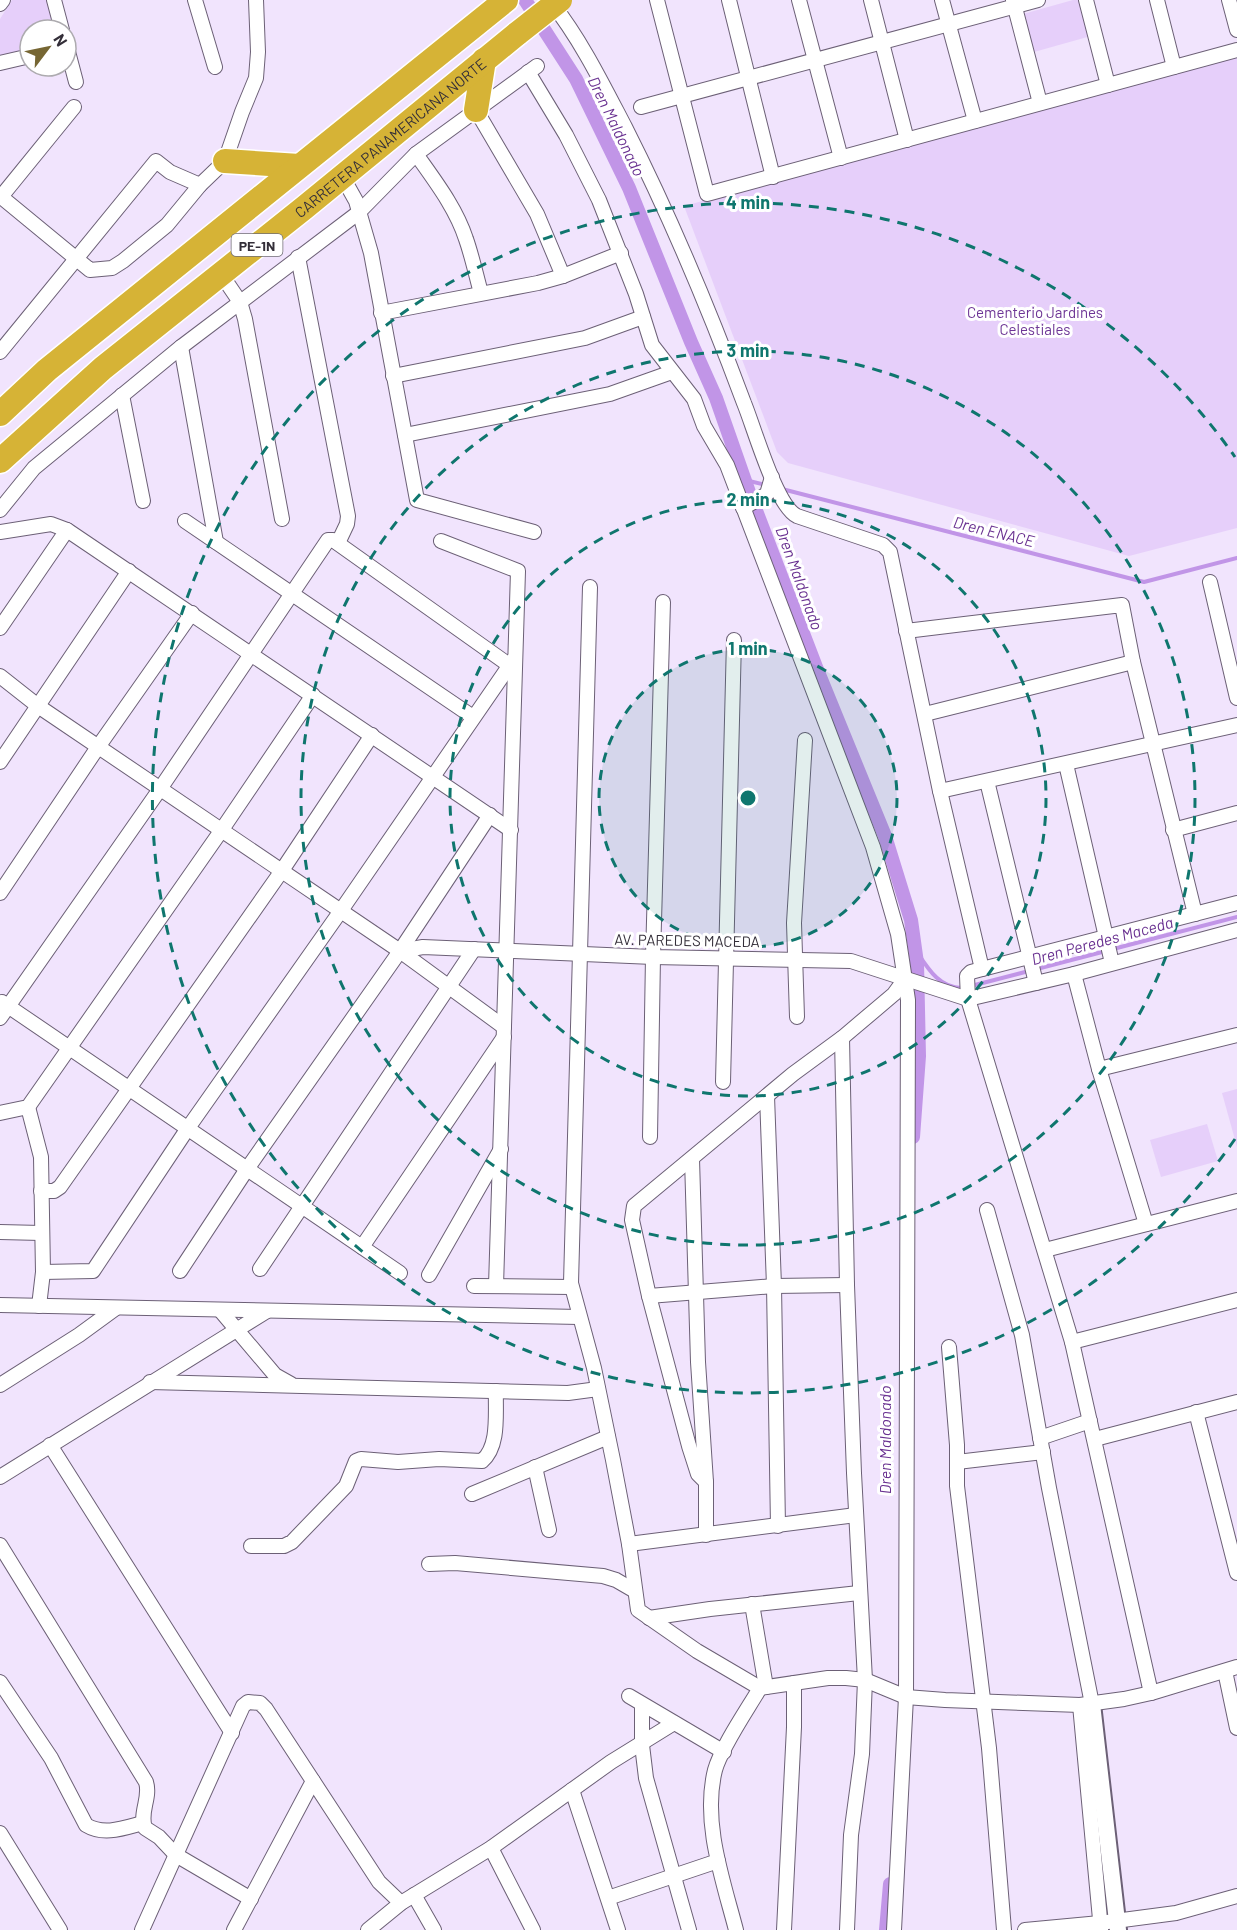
<svg xmlns="http://www.w3.org/2000/svg" width="1237" height="1930" font-family="Barlow,sans-serif">
  <style>
    .green { fill: #e6cffa }
    .lines { fill: none; stroke-linecap: round; stroke-linejoin: round }
    .stream { stroke: #c195e7; stroke-width: 4 }
    .canal { stroke: #c195e7; stroke-width: 14 }
    .minor-casing { stroke: #6c6076; stroke-width: 16 }
    .tertiary-casing { stroke: #6c6076; stroke-width: 20 }
    .motorway-casing { stroke: #fff; stroke-width: 27 }
    .minor { stroke: #fff; stroke-width: 14 }
    .tertiary { stroke: #fff; stroke-width: 16 }
    .motorway { stroke: #d6b336; stroke-width: 24 }
    .motorway-bridge-casing { stroke: #fff; stroke-width: 27; stroke-linecap: butt }
    .motorway-bridge { stroke: #d6b336; stroke-width: 24 }
    .ring { fill: none; stroke: #0f766e; stroke-width: 3; stroke-dasharray: 10 8 }
    .labels { text-anchor: middle; dominant-baseline: central; stroke-width: 6; stroke-linejoin: round; paint-order: stroke }
    .shield { fill: #fff; stroke: #706d74; stroke-width: 1.5 }
    .shield-label { font-size: 14px; font-weight: bold; fill: #332e38 }
    .street-label { font-size: 15px; fill: #332e38; stroke: #fff }
    .park-label { font-size: 15px; fill: #6d3595; stroke: #fff }
    .water-label { font-size: 16px; font-style: italic; fill: #6a3291; stroke: #fff }
    .centre { fill: #0f766e; stroke: #fff; stroke-width: 3 }
    .ring-label { font-size: 18px; text-anchor: middle; font-weight: bold; fill: #0f766e; stroke: #fff; stroke-width: 6; stroke-linejoin: round; paint-order: stroke }
  </style>
  <rect width="100%" height="100%" fill="#f1e4fd"/>
  <g class="green">
    <polygon points="12,0 47,0 55,30 30,30 30,48 0,56 0,19"/>
    <polygon points="1073,0 1080,0 1091,36 1034,52 1023,14"/>
    <polygon points="1237,56 1237,528 1129,556 788,463 777,452 684,206"/>
    <polygon points="1237,1089 1237,1147 1222,1093"/>
    <polygon points="1207,1124 1218,1161 1161,1177 1150,1140"/>
  </g>
  <g class="lines">
    <g class="stream">
      <polyline points="745,480 766,485"/>
      <polyline points="782,489 1144,582 1237,558"/>
      <path d="M915,949C927,967 939,989 963,988"/>
      <polyline points="1113,949 1237,917"/>
      <polyline points="971,986 1106,951"/>
    </g>
    <g class="canal">
      <polyline points="525,0 576,79 629,188 691,342 716,398 750,495 816,667 885,836 911,920 917,963 919,1056 913,1137"/>
      <polyline points="886,1930 890,1884"/>
    </g>
    <g class="minor-casing">
      <g id="minor">
        <polyline points="54,0 62,30"/>
        <polyline points="195,0 215,67"/>
        <polyline points="657,0 707,194 1237,50"/>
        <polyline points="729,0 773,177"/>
        <polyline points="799,0 841,158"/>
        <polyline points="871,0 907,140"/>
        <polyline points="942,0 975,121"/>
        <polyline points="1013,0 1040,103"/>
        <polyline points="1086,0 1108,85"/>
        <polyline points="1157,0 1174,67"/>
        <polyline points="1229,0 1237,30"/>
        <path d="M551,2C581,40 602,83 625,127C670,216 709,309 744,403C754,427 776,506 797,516L883,545L890,552L940,791L982,969"/>
        <polyline points="0,4 3,0"/>
        <polyline points="66,44 76,82"/>
        <polyline points="0,63 30,56"/>
        <polyline points="528,72 566,135 599,200 636,294 652,345 694,399 704,426 727,465 873,847 898,934 908,1000 906,1697 894,1930"/>
        <polyline points="641,107 1038,0"/>
        <polyline points="476,110 537,214 563,276"/>
        <path d="M416,154C435,181 456,208 466,239C472,256 476,275 481,293"/>
        <polyline points="342,176 356,201 371,253 417,500 534,532"/>
        <polyline points="0,196 90,270 112,268 123,261 167,225 200,185 225,161 242,112 256,78 258,52 256,0"/>
        <polyline points="0,198 74,107"/>
        <polyline points="298,257 348,516 347,524 338,543"/>
        <polyline points="221,274 240,302 245,319 282,519"/>
        <polyline points="381,313 538,283 563,276 621,253"/>
        <polyline points="181,347 216,542"/>
        <polyline points="0,352 156,161 170,172 200,185"/>
        <polyline points="393,376 585,338 643,317"/>
        <polyline points="122,395 143,501"/>
        <polyline points="405,435 610,394 672,372"/>
        <polyline points="743,508 767,494 772,477"/>
        <polyline points="0,510 34,468 181,347 358,213 416,154 537,66"/>
        <polyline points="185,521 473,717"/>
        <polyline points="0,532 51,524 67,530 511,830"/>
        <polyline points="441,541 518,571 496,1286"/>
        <polyline points="1210,582 1237,698"/>
        <polyline points="590,587 571,1283 594,1368 613,1460 629,1544 638,1610 697,1651 760,1688 828,1678 846,1678 865,1680 906,1697 945,1700 1080,1705 1124,1699 1151,1693 1237,1667"/>
        <polyline points="0,628 67,530"/>
        <polyline points="906,631 1122,605 1133,662 1195,914"/>
        <polyline points="0,676 38,706 400,951 504,1027"/>
        <polyline points="925,714 1133,662"/>
        <polyline points="0,762 129,571"/>
        <polyline points="1066,764 1112,963"/>
        <polyline points="987,781 1036,983"/>
        <polyline points="940,791 1237,725"/>
        <polyline points="1173,830 1237,813"/>
        <polyline points="0,893 98,747 192,613"/>
        <polyline points="400,951 423,947 653,957 851,961 968,999"/>
        <polyline points="1074,974 1099,1069 1146,1224"/>
        <polyline points="968,999 1074,974 1237,930"/>
        <polyline points="2,1002 400,1273"/>
        <polyline points="797,1017 794,923 805,740"/>
        <polyline points="0,1018 160,789 328,540 333,540 509,665"/>
        <polyline points="842,1038 847,1285 854,1473 865,1680 862,1754 851,1835 847,1930"/>
        <polyline points="1099,1069 1237,1035"/>
        <polyline points="723,1082 734,640"/>
        <polyline points="767,1096 774,1286 778,1526"/>
        <polyline points="28,1107 41,1157 43,1272 39,1306"/>
        <polyline points="0,1113 28,1107 221,831 313,695"/>
        <polyline points="650,1137 653,957 663,602"/>
        <polyline points="692,1159 698,1362 706,1482 706,1535"/>
        <polyline points="41,1191 54,1191 60,1187 281,872 372,735"/>
        <polyline points="987,1210 1022,1335 1049,1488 1092,1704"/>
        <polyline points="0,1232 41,1233"/>
        <polyline points="362,1247 504,1037"/>
        <polyline points="1045,1250 1237,1201"/>
        <polyline points="260,1269 474,949"/>
        <polyline points="180,1271 247,1169 400,951 490,815"/>
        <polyline points="43,1272 93,1271 188,1128 340,912 514,659"/>
        <polyline points="429,1275 501,1149"/>
        <polyline points="474,1286 571,1287"/>
        <polyline points="649,1296 774,1286 847,1285"/>
        <polyline points="0,1305 579,1317"/>
        <polyline points="220,1310 275,1375 291,1384"/>
        <polyline points="1072,1342 1237,1300"/>
        <polyline points="949,1347 957,1445 957,1486 989,1748 1004,1930"/>
        <polyline points="150,1382 568,1393 598,1389"/>
        <polyline points="0,1385 79,1335 116,1308"/>
        <polyline points="1196,1412 1237,1573"/>
        <polyline points="1040,1438 1090,1421"/>
        <polyline points="1095,1439 1237,1402"/>
        <polyline points="50,1445 232,1733"/>
        <polyline points="957,1462 1043,1452"/>
        <polyline points="535,1467 549,1530"/>
        <polyline points="0,1477 267,1311"/>
        <polyline points="706,1482 698,1474 689,1446 649,1296 632,1220 634,1206 793,1074 842,1038 894,994 905,979"/>
        <polyline points="472,1494 608,1437"/>
        <polyline points="629,1544 856,1515"/>
        <path d="M0,1545L146,1782C151,1798 139,1812 145,1828L159,1837L176,1855L251,1899"/>
        <path d="M251,1546H284L292,1542L346,1486L356,1461L361,1459L398,1462L439,1459L482,1461C500,1446 495,1412 496,1391"/>
        <polyline points="429,1564 455,1563 603,1576 616,1580 635,1591"/>
        <polyline points="752,1604 766,1687"/>
        <polyline points="649,1618 710,1609 859,1593"/>
        <polyline points="1225,1671 1237,1728"/>
        <path d="M0,1682L51,1758L86,1825C104,1836 124,1828 143,1823"/>
        <polyline points="1151,1693 1072,1342 968,999 967,976 971,972 982,969 1237,903"/>
        <polyline points="629,1696 724,1752"/>
        <polyline points="642,1705 642,1745 646,1778 689,1930"/>
        <polyline points="1080,1705 1101,1930"/>
        <polyline points="572,1790 618,1930"/>
        <polyline points="0,1833 60,1930"/>
        <polyline points="491,1848 533,1930"/>
        <polyline points="414,1895 434,1930"/>
        <polyline points="608,1898 718,1861"/>
        <polyline points="142,1930 243,1706 248,1702 260,1703 266,1709 379,1882 401,1903"/>
        <polyline points="234,1930 313,1781"/>
        <polyline points="368,1930 401,1903 491,1848 611,1762 674,1723"/>
        <path d="M736,1930C723,1880 702,1822 715,1770C721,1748 747,1710 760,1688"/>
        <polyline points="784,1930 794,1727 794,1683"/>
        <polyline points="1025,1930 1100,1923 1176,1913 1237,1896"/>
      </g>
    </g>
    <g class="tertiary-casing">
      <polyline id="tertiary" points="1092,1704 1118,1930"/>
    </g>
    <g class="motorway-casing">
      <g id="motorway">
        <polyline points="476,110 484,60"/>
        <polyline points="225,161 299,166"/>
        <polyline points="0,414 47,370 506,0"/>
        <path id="s1" d="M0,461L103,368L304,208L518,33"/>
      </g>
    </g>
    <use href="#minor" class="minor"/>
    <use href="#tertiary" class="tertiary"/>
    <use href="#motorway" class="motorway"/>
    <g class="motorway-bridge-casing">
      <polyline id="motorway-bridge" points="518,33 560,0"/>
    </g>
    <use href="#motorway-bridge" class="motorway-bridge"/>
  </g>
  <circle cx="748" cy="798" r="149" fill="#0f766e" fill-opacity=".12"/>
  <g class="ring">
    <circle cx="748" cy="798" r="149"/>
    <circle cx="748" cy="798" r="298"/>
    <circle cx="748" cy="798" r="447"/>
    <path d="M1235 1139A595 595 0 1 1 1235 457"/>
  </g>
  <g class="labels">
    <rect class="shield" x="231.5" y="234" width="51" height="22" rx="4.5"/>
    <g class="shield-label">
      <text x="257" y="245">PE-1N</text>
    </g>
    <g class="street-label">
      <text stroke="none"><textPath href="#s1" startOffset="507">CARRETERA PANAMERICANA NORTE</textPath></text>
      <text transform="translate(687 940) rotate(1)">AV. PAREDES MACEDA</text>
    </g>
    <g class="park-label">
      <text x="1035" y="312">Cementerio Jardines<tspan x="1035" dy="17">Celestiales</tspan></text>
    </g>
    <g class="water-label">
      <text transform="translate(617 126) rotate(64)">Dren Maldonado</text>
      <text transform="translate(994 531) rotate(14)">Dren ENACE</text>
      <text transform="translate(800 578) rotate(70)">Dren Maldonado</text>
      <text transform="translate(1102 940) rotate(-15)">Dren Peredes Maceda</text>
      <text transform="translate(884 1440) rotate(-90)">Dren Maldonado</text>
    </g>
  </g>
  <circle cx="748" cy="798" r="9" class="centre"/>
  <g class="ring-label">
    <text x="748" y="209">4 min</text>
    <text x="748" y="357">3 min</text>
    <text x="748" y="506">2 min</text>
    <text x="748" y="655">1 min</text>
  </g>
  <g transform="translate(48 48) rotate(58)"><circle r="28" fill="#ffffff" stroke="#adabaf" stroke-width="1.5"/>
  <path d="M0-4.5L10 22L0 15L-10 22Z" fill="#766633"/>
  <text y="-9" font-size="16" font-weight="bold" text-anchor="middle" fill="#332e38">N</text>
  </g>
</svg>
